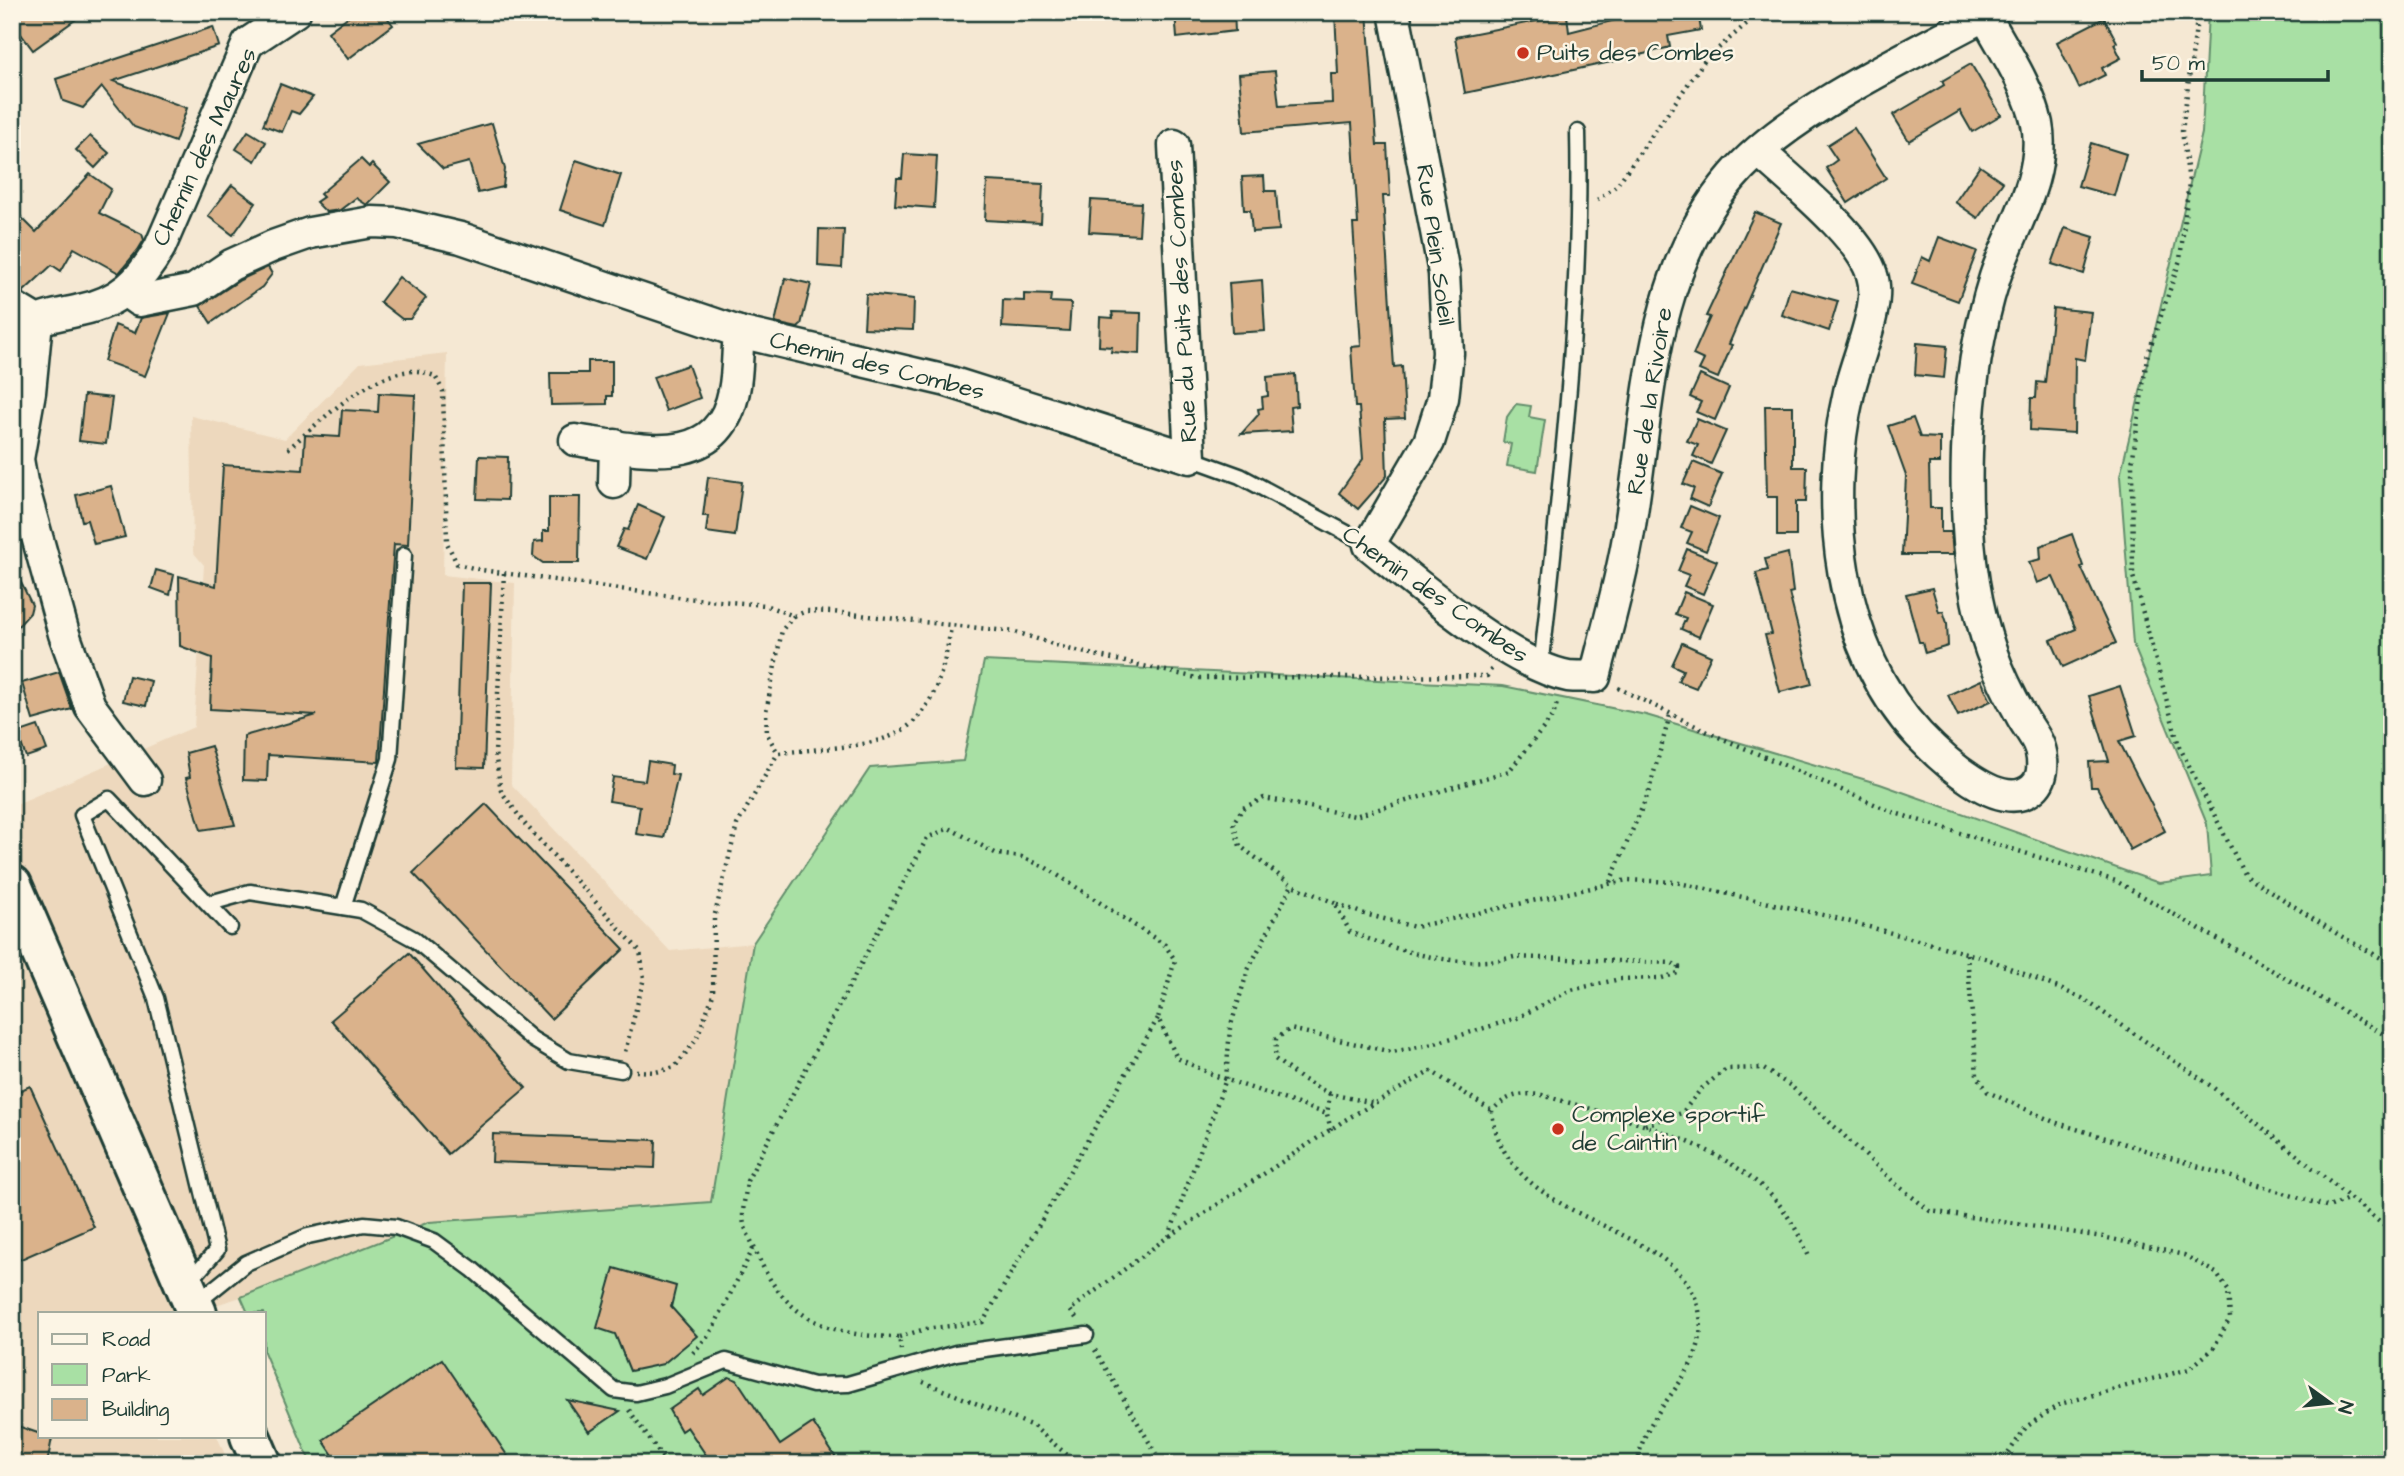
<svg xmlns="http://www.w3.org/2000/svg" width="2404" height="1476" font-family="'Architects Daughter',sans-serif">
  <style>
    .built { fill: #edd8bd }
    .green { fill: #a8e0a4; stroke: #648e6c; stroke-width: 2 }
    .building { fill: #dab28b; stroke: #1f3d34; stroke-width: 2 }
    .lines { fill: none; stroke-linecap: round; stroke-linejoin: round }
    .service-casing { stroke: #1f3d34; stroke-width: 19 }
    .minor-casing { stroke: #1f3d34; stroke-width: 35 }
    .secondary-casing { stroke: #1f3d34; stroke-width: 44 }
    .path { stroke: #1f3d34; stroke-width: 4.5; stroke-dasharray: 2 5; stroke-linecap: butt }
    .service { stroke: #fcf5e5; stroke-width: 14 }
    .minor { stroke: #fcf5e5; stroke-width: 30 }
    .secondary { stroke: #fcf5e5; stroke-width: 38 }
    .poi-dot { fill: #c8321e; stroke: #fcf5e5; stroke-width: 2.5 }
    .labels { text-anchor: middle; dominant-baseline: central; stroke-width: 5; stroke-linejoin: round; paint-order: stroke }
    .poi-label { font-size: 24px; fill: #1f3d34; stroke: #fcf5e5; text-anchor: start }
    .street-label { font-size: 24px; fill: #1f3d34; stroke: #fcf5e5 }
  </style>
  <rect width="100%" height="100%" fill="#f5e8d3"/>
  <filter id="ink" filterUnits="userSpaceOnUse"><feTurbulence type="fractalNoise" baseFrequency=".0143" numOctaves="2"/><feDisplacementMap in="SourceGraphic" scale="14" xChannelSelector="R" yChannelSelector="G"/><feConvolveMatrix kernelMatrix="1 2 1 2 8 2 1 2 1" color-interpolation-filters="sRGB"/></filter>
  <g filter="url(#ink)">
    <polygon class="built" points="447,353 443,575 515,583 511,784 670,951 753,943 712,1202 429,1222 241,1297 190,1313 40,1313 40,1436 217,1436 229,1464 12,1464 12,806 194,727 204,565 193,552 191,416 285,439 360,363"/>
    <g class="green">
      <polygon points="2208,12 2392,12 2392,1464 311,1464 264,1352 264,1313 248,1313 241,1297 429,1222 711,1202 753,943 870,768 963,761 984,661 1503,686 1646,715 1880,784 2159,883 2211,876 2207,824 2133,644 2120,476 2202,133"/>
      <polygon points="1516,404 1531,406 1529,417 1545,420 1537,471 1507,466 1511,444 1503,442 1507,417"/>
    </g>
    <g class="building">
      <polygon points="12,12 86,12 33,50 12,22"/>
      <polygon points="354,12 383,12 393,25 348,59 328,32"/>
      <polygon points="1175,12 1234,12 1235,31 1177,38"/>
      <polygon points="1335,12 1367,12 1377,145 1387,145 1390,196 1383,196 1394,367 1402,366 1405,418 1385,419 1387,476 1358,509 1339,493 1363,459 1359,407 1355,407 1351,347 1361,346 1353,224 1358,224 1352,123 1244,132 1239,74 1275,71 1279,106 1332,103 1331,74 1338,74"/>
      <polygon points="1621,12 1698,12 1701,30 1668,36 1670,47 1625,59 1465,93 1455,37 1567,15 1569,32 1616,20"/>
      <polygon points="2104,18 2117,42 2114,44 2121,58 2102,68 2105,75 2079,88 2057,42"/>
      <polygon points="213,27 219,46 113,81 187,108 175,142 134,127 102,87 83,108 63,101 56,79"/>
      <polygon points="1971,64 2001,115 1972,132 1960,111 1909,141 1893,115 1944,85 1942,81"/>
      <polygon points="280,84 313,97 299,114 291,111 282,132 263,125"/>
      <polygon points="492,123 505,169 503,187 478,193 469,162 443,169 418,144"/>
      <polygon points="1854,128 1886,178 1848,203 1826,168 1837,160 1827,145"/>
      <polygon points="248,131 266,142 255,161 236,149"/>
      <polygon points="90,136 109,153 95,168 76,150"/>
      <polygon points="2091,143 2126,154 2114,196 2078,186"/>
      <polygon points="904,154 937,156 934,208 895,205 897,178 902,178"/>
      <polygon points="361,159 369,167 372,164 390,182 367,205 356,198 340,210 326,212 316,202 323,197 320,194"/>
      <polygon points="576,160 621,175 605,225 560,210"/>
      <polygon points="1980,166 2003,182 1978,218 1955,202"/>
      <polygon points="90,174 111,189 99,213 142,234 144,240 138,250 119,273 74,248 61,271 52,265 23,292 20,291 12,283 12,208 36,232"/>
      <polygon points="1264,176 1265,191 1276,191 1279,230 1252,232 1250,210 1244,210 1242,177"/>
      <polygon points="987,181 1043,184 1041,223 985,220"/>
      <polygon points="232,185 256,203 233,235 208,216"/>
      <polygon points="1091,200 1141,203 1139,235 1089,232"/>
      <polygon points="1755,212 1781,223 1729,344 1732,345 1718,378 1699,370 1704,360 1693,355 1710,317 1706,316"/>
      <polygon points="2065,228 2094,237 2084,274 2052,264"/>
      <polygon points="819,229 844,230 842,268 818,266"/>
      <polygon points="1939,237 1977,251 1958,301 1912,284 1922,257 1930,261"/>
      <polygon points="268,267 272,274 262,287 211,323 200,306 240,280"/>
      <polygon points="399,277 426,298 410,319 402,319 380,302"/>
      <polygon points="785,278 811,284 801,325 798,328 775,323"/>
      <polygon points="1262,280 1265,331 1232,333 1229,283"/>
      <polygon points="1790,288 1838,301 1829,331 1782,315"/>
      <polygon points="866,294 914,299 913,330 864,328"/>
      <polygon points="1024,294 1051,295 1050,302 1071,303 1069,331 1002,327 1003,300 1024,301"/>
      <polygon points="2053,308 2091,312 2085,360 2075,358 2074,433 2030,430 2031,398 2036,398 2037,382 2045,383"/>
      <polygon points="1112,312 1141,313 1140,354 1111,352 1112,347 1099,346 1100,317 1113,318"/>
      <polygon points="170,313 145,376 104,361 115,325 135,333 141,318"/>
      <polygon points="1917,343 1947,346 1944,378 1915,375"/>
      <polygon points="588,361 612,361 612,396 607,396 607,404 551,405 550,373 588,373"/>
      <polygon points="688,365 700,398 666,411 653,377"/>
      <polygon points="1295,374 1297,406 1290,407 1292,431 1241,434 1259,414 1258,409 1263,408 1262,397 1268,396 1267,377"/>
      <polygon points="1700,375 1729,388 1715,420 1696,412 1701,402 1690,397"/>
      <polygon points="379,393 415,395 408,545 394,544 379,762 268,755 267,781 243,780 244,736 317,715 210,709 212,658 180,646 179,576 216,586 223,465 303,470 305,435 340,437 342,410 378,412"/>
      <polygon points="84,395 112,398 106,444 79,441"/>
      <polygon points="1765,406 1793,406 1793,467 1807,467 1806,502 1796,502 1796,536 1777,536 1777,497 1767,497"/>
      <polygon points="1913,418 1920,437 1940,438 1940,463 1929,463 1930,508 1941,508 1941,532 1951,532 1953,555 1902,555 1906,476 1888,426"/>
      <polygon points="1697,419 1726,431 1711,464 1693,456 1698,445 1687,441"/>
      <polygon points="479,456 508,457 507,500 477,499"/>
      <polygon points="1693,462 1722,474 1708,507 1690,499 1694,488 1683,484"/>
      <polygon points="708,477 742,482 735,536 706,532 708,516 703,516"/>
      <polygon points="111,486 125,537 94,544 87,520 82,521 76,495"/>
      <polygon points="549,497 580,497 579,563 543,563 533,556 534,542 543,541 543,531 549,531"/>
      <polygon points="638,505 665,517 647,559 616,547 624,529 628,530"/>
      <polygon points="1690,506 1719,518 1706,551 1687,543 1692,532 1681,528"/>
      <polygon points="2072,534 2083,566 2081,567 2116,643 2063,667 2051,640 2076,629 2053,577 2037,583 2029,562 2041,559 2040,546"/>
      <polygon points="1687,549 1717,561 1703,594 1684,586 1689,575 1678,571"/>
      <polygon points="1788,553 1793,592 1789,593 1812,684 1780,692 1765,635 1772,634 1756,573 1768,570 1765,559"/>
      <polygon points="12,564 32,605 30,613 12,633"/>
      <polygon points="156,570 174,575 170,595 151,588"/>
      <polygon points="462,583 491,583 484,768 456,767"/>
      <polygon points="1932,588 1939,612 1943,611 1947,623 1948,646 1925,653 1922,642 1919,642 1906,594"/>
      <polygon points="1684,592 1713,604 1699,637 1681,629 1686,618 1675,614"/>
      <polygon points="1682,643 1711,656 1696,688 1678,681 1683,670 1672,665"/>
      <polygon points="59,672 72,709 33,720 22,683"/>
      <polygon points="129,676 151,681 146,706 123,701"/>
      <polygon points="1981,680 1991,701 1958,716 1948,695"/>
      <polygon points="2120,686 2136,736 2119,741 2165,831 2130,850 2097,787 2091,787 2089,762 2109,761 2089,696"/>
      <polygon points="38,726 47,750 26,757 17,733"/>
      <polygon points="211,746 235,825 201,830 186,778 190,777 186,753"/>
      <polygon points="648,761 672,765 671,774 678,775 664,838 636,834 640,806 609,801 613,777 645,781"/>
      <polygon points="486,804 624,949 551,1019 413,873"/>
      <polygon points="409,953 526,1088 448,1154 331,1020"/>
      <polygon points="30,1086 94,1227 12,1263 12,1094"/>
      <polygon points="493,1134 656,1140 655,1168 492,1162"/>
      <polygon points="614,1268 676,1286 671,1307 697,1336 663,1364 630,1371 615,1334 597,1328"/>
      <polygon points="442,1359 513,1464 339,1464 323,1440"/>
      <polygon points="729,1377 737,1380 780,1445 813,1423 840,1464 712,1464 687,1427 681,1431 669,1410 699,1389 703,1395"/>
      <polygon points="567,1400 596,1406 620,1411 589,1432"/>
      <polygon points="12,1424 52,1438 47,1464 12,1464"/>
    </g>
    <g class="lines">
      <g class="service-casing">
        <g id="service">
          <polyline points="1190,458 1240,476 1369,545"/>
          <path d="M1538,666L1543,650C1561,478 1582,304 1578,132"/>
          <polyline points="210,903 250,892 361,910 414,939 532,1039 569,1061 621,1070"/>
          <polyline points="343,907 390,759 404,555"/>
          <polyline points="189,1282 217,1250 156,998 82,815 109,799 230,927"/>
          <polyline points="195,1304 246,1263 308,1236 364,1224 396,1227 434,1241 472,1269 614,1390 636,1393 665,1386 726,1361 813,1385 848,1384 956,1353 1086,1335"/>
        </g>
      </g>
      <g class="minor-casing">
        <g id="minor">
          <path d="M1394,12L1444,273L1448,353L1443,398L1429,442L1369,545C1416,583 1510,665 1568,676C1577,677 1586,676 1595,677C1606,632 1619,588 1627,543C1650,418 1645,278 1732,177C1786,113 1910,56 1985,15C2003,49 2029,86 2037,124C2047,176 2011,229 1995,277C1977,333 1969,393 1967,452C1965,517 1969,589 1991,651C1999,673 2010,696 2022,717C2030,731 2041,742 2042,759C2043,770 2042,780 2033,788C2001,816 1940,757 1919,735C1837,648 1823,503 1849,392C1856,359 1882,306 1872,275C1861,236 1790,180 1759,151"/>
          <polyline points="125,291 139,301 194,290 231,265 273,246 310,233 372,222 397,223 461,238 739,332 947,381 1190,458 1174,145"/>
          <path d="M12,306L37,321C51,315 65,314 80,310C120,302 141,281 160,247L248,43L295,12"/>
          <polyline points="37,321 30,392 18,459 22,482 64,634 90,706 145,780"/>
          <path d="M575,440C635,448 718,474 734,391C738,372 737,351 739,332"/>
          <polyline points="614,483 615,445"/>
        </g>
      </g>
      <g class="secondary-casing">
        <g id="secondary">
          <polyline points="12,885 197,1313"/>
          <polyline points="250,1436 262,1464"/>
        </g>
      </g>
      <g class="path">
        <polyline points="2198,12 2182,131 2189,182 2180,260 2147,357 2132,464 2133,576 2179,746 2245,875 2339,935 2392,964"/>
        <polyline points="1597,200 1617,185 1705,60 1760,12"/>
        <path d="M288,449C321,421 368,373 413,371C420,370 428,374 435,376L443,391L447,543L457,564L481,570L685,598L765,605L794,616L807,611L832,612L1016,632L1068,649L1197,678L1487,676L1492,668"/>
        <polyline points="504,573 495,753 501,791 524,823 640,951 644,978 625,1052"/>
        <path d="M794,616L782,630L766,712L767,734L778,753C886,742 932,752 951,627"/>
        <polyline points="1618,688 1714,735 1895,813 2116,881 2392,1039"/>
        <polyline points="1610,882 1648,794 1670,715"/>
        <polyline points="1335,903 1292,885 1240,846 1233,823 1243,808 1264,798 1355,816 1509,771 1553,716 1558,700"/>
        <polyline points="1967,954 1977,1075 1988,1092 2054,1122 2329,1207 2348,1199"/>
        <polyline points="636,1071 656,1072 675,1067 696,1040 713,995 714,918 737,825 778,753"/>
        <path d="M1330,1094L1300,1078L1275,1059L1276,1039L1290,1029L1392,1052L1429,1045L1517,1018L1571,990L1620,979L1662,978L1678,973L1679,967L1672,963L1514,957C1460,970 1401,952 1350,932L1335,903L1361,913L1415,927L1627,880L1675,882L1832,917L1988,959L2082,998L2211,1086L2392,1232"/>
        <polyline points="1645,1125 1682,1113 1701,1089 1726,1069 1762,1068 1791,1086 1896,1184 1930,1211 2103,1237 2184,1255 2216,1273 2228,1290 2230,1318 2213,1349 2189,1369 2060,1404 2026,1427 2001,1464"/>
        <polyline points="1331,1130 1327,1114 1330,1094 1374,1103"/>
        <polyline points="1170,1236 1345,1120 1431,1071 1492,1111"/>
        <polyline points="1076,1318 1070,1310 1169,1236 1226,1079 1230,1028 1248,970 1292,885"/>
        <polyline points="899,1337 925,1329 983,1322 1158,1018"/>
        <path d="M901,1350L899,1337C831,1337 785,1320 757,1254C753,1244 747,1234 744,1224C741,1212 746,1194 747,1181L927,838L949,828L997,854L1022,857L1045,867L1165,945L1175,960L1158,1018L1177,1058L1216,1076L1327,1114"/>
        <polyline points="1095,1350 1162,1464"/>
        <polyline points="693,1353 711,1332 754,1247"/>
        <polyline points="923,1382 1033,1426 1078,1464"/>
        <polyline points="629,1410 667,1464"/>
        <path d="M1638,1464C1642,1406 1708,1377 1700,1316C1687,1218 1504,1231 1492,1111C1507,1094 1521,1093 1542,1095C1617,1117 1726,1141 1778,1203C1792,1220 1802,1240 1810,1259"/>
      </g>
      <use href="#service" class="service"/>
      <use href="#minor" class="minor"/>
      <use href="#secondary" class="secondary"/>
    </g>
  </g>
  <g class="poi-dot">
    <circle cx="1523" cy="53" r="7"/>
    <circle cx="1558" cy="1129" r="7"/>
  </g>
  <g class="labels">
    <g class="poi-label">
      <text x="1537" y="53">Puits des Combes</text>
      <text x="1572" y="1115">Complexe sportif<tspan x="1572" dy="28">de Caintin</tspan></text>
    </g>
    <g class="street-label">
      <text transform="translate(205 147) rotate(-65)">Chemin des Maures</text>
      <text transform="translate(1435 245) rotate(82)">Rue Plein Soleil</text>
      <text transform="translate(1182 301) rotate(-93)">Rue du Puits des Combes</text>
      <text transform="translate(877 366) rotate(14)">Chemin des Combes</text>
      <text transform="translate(1650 401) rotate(-81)">Rue de la Rivoire</text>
      <text transform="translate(1435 595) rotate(35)">Chemin des Combes</text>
    </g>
  </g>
  <rect width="2404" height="1476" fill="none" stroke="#fcf5e5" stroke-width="42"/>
  <rect x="21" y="21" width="2362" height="1434" fill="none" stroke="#1f3d34" stroke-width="2.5" filter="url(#ink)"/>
  <rect x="38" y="1312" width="228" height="126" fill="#fcf5e5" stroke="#a4ab9e" stroke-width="2"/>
  <rect x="52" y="1334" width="35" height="10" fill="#fcf5e5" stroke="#a4ab9e" stroke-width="2"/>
  <text x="102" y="1346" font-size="21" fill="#1f3d34">Road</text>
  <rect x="52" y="1364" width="35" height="21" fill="#a8e0a4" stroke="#a4ab9e" stroke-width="2"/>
  <text x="102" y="1382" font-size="21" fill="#1f3d34">Park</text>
  <rect x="52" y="1399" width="35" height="21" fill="#dab28b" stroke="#a4ab9e" stroke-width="2"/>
  <text x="102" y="1416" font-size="21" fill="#1f3d34">Building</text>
  <g transform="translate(2330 1403) rotate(105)" stroke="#fcf5e5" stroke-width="5" paint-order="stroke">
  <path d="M0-5L12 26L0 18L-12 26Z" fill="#1f3d34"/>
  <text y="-10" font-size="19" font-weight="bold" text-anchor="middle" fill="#1f3d34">N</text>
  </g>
  <path d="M2142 70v10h186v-10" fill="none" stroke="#1f3d34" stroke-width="3.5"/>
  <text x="2152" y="70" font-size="21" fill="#1f3d34" stroke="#fcf5e5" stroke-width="5" paint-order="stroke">50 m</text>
</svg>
